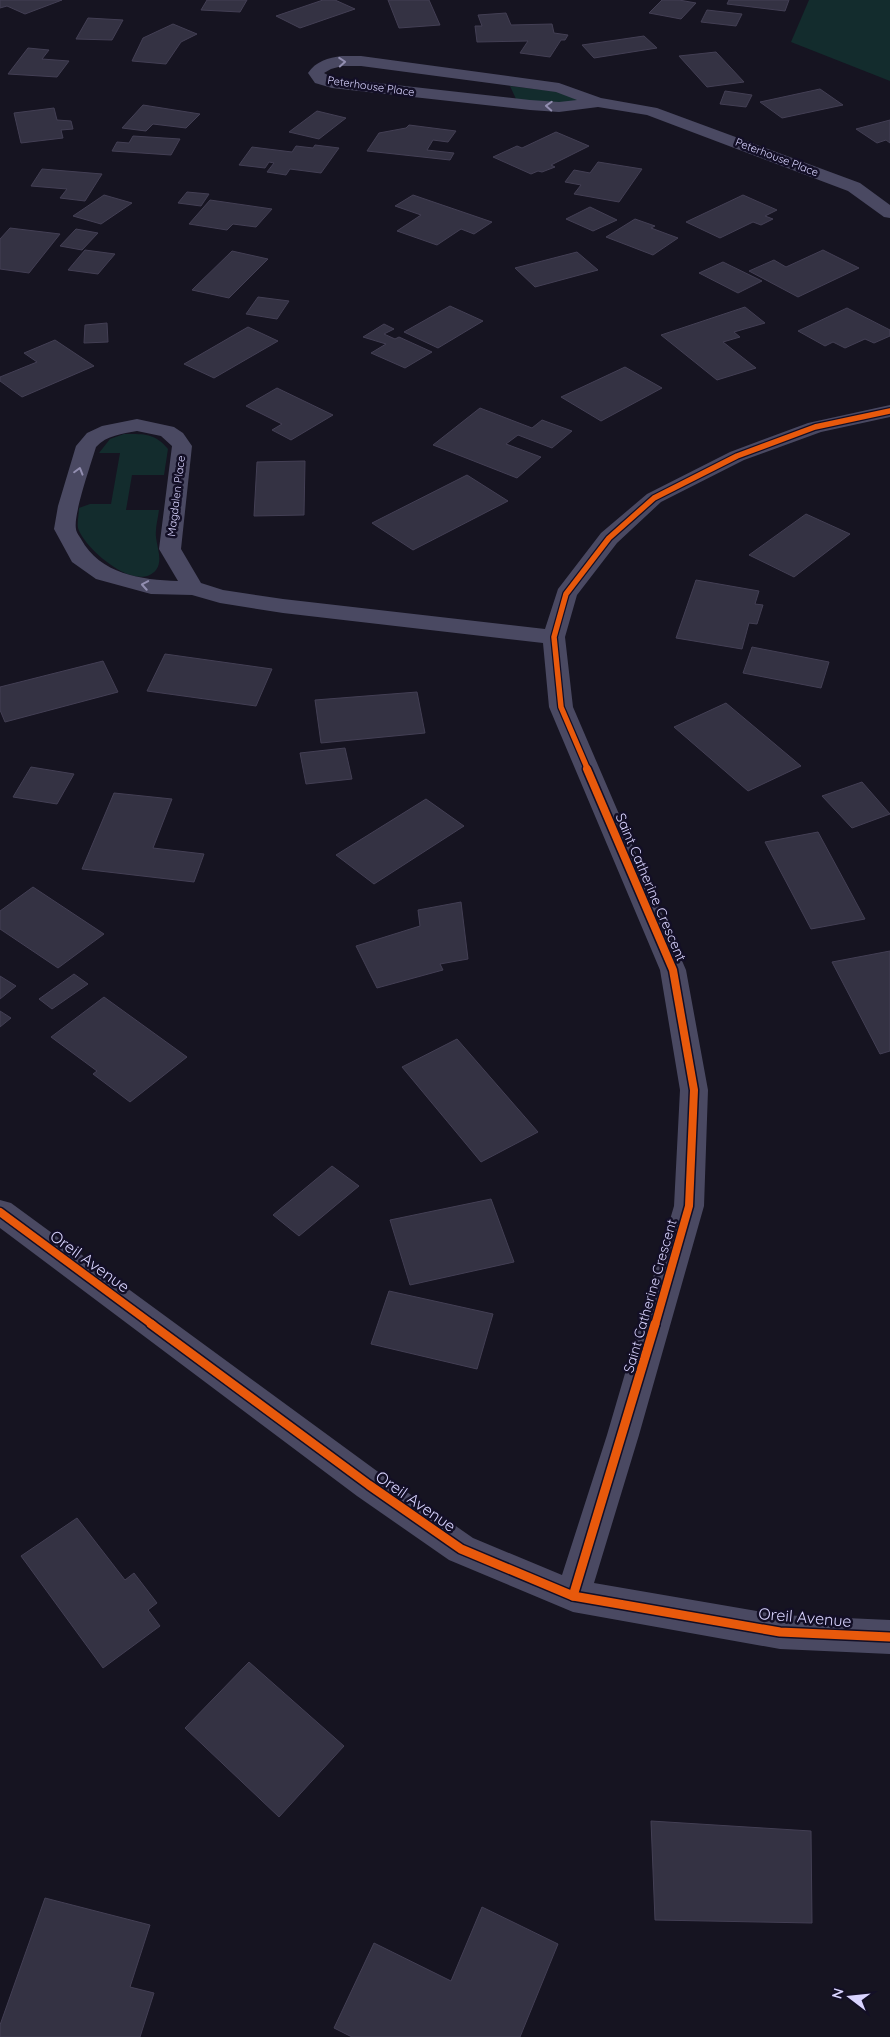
<svg xmlns="http://www.w3.org/2000/svg" width="890" height="2037" font-family="Quicksand,sans-serif">
  <style>
    .green { fill: #132c2d }
    .building { fill: #343243; stroke: #433f54 }
    .lines { fill: none; stroke-linecap: round; stroke-linejoin: round }
    .minor { fill: #4a4962; fill-rule: evenodd }
    .cycleway-far2-casing { stroke: #130f26; stroke-width: 8 }
    .cycleway-far1-casing { stroke: #130f26; stroke-width: 11 }
    .cycleway-casing { stroke: #130f26; stroke-width: 12 }
    .cycleway-far2 { stroke: #e8590c; stroke-width: 5.5 }
    .cycleway-far1 { stroke: #e8590c; stroke-width: 8 }
    .cycleway { stroke: #e8590c; stroke-width: 9 }
    .oneway { stroke: #928eb0 }
    .labels { text-anchor: middle; dominant-baseline: central; stroke-width: 5; stroke-linejoin: round; paint-order: stroke }
    .far-street-label { font-size: 11px; fill: #d9d4ff; stroke: #130f26 }
    .street-label { font-size: 14px; fill: #d9d4ff; stroke: #130f26 }
    .near-street-label { font-size: 16px; fill: #d9d4ff; stroke: #130f26 }
  </style>
  <rect width="100%" height="100%" fill="#161421"/>
  <g class="green">
    <polygon points="809,0 890,0 890,81 791,42"/>
    <polygon points="510,86 560,92 581,100 554,104 516,99"/>
    <path d="M124,434C144,434 155,433 168,449L164,475H132L126,510H159C158,519 155,528 156,537C157,547 163,561 156,570C136,594 84,548 78,528C77,522 79,514 79,508L90,504H111L120,453H99L110,439Z"/>
  </g>
  <g class="building">
    <polygon points="0,0 62,0 25,14 7,6 0,8"/>
    <polygon points="207,0 247,0 240,12 201,10"/>
    <polygon points="323,0 335,0 355,9 300,28 276,16"/>
    <polygon points="388,0 429,0 440,25 399,28"/>
    <polygon points="662,0 679,0 696,3 681,19 649,13"/>
    <polygon points="729,0 789,0 785,11 727,4"/>
    <polygon points="707,10 742,14 736,26 701,22"/>
    <polygon points="506,13 511,25 552,24 554,33 568,35 565,40 561,40 550,57 520,53 528,41 477,42 475,26 482,26 478,15"/>
    <polygon points="88,18 123,20 112,40 76,39"/>
    <polygon points="173,24 197,34 181,42 166,64 132,61 143,38"/>
    <polygon points="644,36 657,48 594,58 582,45"/>
    <polygon points="28,48 49,50 42,59 69,61 57,77 8,74"/>
    <polygon points="716,52 744,82 707,87 679,56"/>
    <polygon points="820,89 843,105 782,118 760,102"/>
    <polygon points="725,91 752,95 746,107 720,104"/>
    <polygon points="143,105 200,114 186,128 153,124 146,131 122,128"/>
    <polygon points="54,108 57,120 71,121 73,129 61,130 63,138 21,143 14,113"/>
    <polygon points="317,111 346,118 319,139 289,132"/>
    <polygon points="890,120 890,143 886,140 877,143 856,129"/>
    <polygon points="409,125 456,131 448,142 433,140 427,150 454,153 450,160 367,151 379,133 406,128"/>
    <polygon points="556,132 589,146 551,165 555,167 542,172 538,171 531,174 493,157 517,146 522,148"/>
    <polygon points="133,136 180,139 171,155 112,151 117,142 129,143"/>
    <polygon points="315,145 339,148 321,173 290,169 286,175 267,172 274,163 269,162 265,168 239,165 252,147 292,152 296,146 313,148"/>
    <polygon points="598,162 642,169 619,202 574,194 581,185 565,182 574,170 590,173"/>
    <polygon points="42,169 102,174 85,201 60,198 67,189 31,186"/>
    <polygon points="187,192 209,194 201,206 178,203"/>
    <polygon points="104,195 132,203 101,224 73,216"/>
    <polygon points="413,195 492,222 474,234 461,229 437,245 397,231 421,215 395,206"/>
    <polygon points="743,195 777,210 765,216 773,219 761,225 753,222 720,238 686,222"/>
    <polygon points="210,200 272,209 256,227 233,224 227,230 189,224"/>
    <polygon points="590,207 617,220 593,231 566,219"/>
    <polygon points="635,219 655,226 651,228 678,238 653,255 606,237"/>
    <polygon points="10,228 60,234 29,273 0,269 0,239"/>
    <polygon points="76,229 98,233 82,250 60,246"/>
    <polygon points="85,250 115,254 98,274 68,270"/>
    <polygon points="823,250 859,268 798,297 749,271 774,260 786,267"/>
    <polygon points="232,251 268,259 229,298 192,290"/>
    <polygon points="577,252 598,270 535,287 515,268"/>
    <polygon points="723,262 762,281 738,293 699,273"/>
    <polygon points="258,297 289,301 277,319 246,314"/>
    <polygon points="450,306 483,321 438,348 404,332"/>
    <polygon points="745,307 765,323 734,332 740,337 723,342 756,368 717,380 661,335"/>
    <polygon points="847,308 890,330 890,336 874,343 865,339 845,348 833,342 825,346 798,331"/>
    <polygon points="107,323 108,342 84,343 85,325"/>
    <polygon points="384,324 394,329 384,334 395,339 399,337 432,352 405,368 371,353 386,344 363,337"/>
    <polygon points="248,327 278,341 214,378 184,364"/>
    <polygon points="55,340 94,366 22,397 0,381 0,377 37,362 24,353"/>
    <polygon points="625,367 662,388 601,421 561,397"/>
    <polygon points="277,388 333,415 291,440 272,430 282,424 246,406"/>
    <polygon points="480,408 532,428 542,420 572,431 552,448 518,435 506,444 541,457 517,478 433,445"/>
    <polygon points="305,461 304,515 254,516 257,462"/>
    <polygon points="467,475 508,501 413,550 372,523"/>
    <polygon points="806,514 850,534 794,577 749,555"/>
    <polygon points="696,580 759,591 755,604 763,605 757,624 749,623 742,649 676,638"/>
    <polygon points="752,647 829,662 821,688 743,673"/>
    <polygon points="165,654 272,669 256,706 147,691"/>
    <polygon points="103,661 118,692 5,722 0,710 0,687"/>
    <polygon points="417,692 425,733 321,743 315,700"/>
    <polygon points="726,703 801,766 748,791 674,727"/>
    <polygon points="345,748 352,779 306,784 300,753"/>
    <polygon points="31,767 74,774 57,804 13,797"/>
    <polygon points="862,782 890,814 852,828 822,796"/>
    <polygon points="114,793 172,799 153,848 204,854 194,882 82,869"/>
    <polygon points="426,799 464,826 374,884 336,855"/>
    <polygon points="818,832 865,919 811,929 765,842"/>
    <polygon points="33,887 104,934 58,968 0,929 0,911"/>
    <polygon points="461,902 468,959 440,964 443,970 377,988 356,946 420,926 418,910"/>
    <polygon points="890,951 890,1051 880,1054 832,962"/>
    <polygon points="74,974 88,984 52,1009 39,999"/>
    <polygon points="0,976 16,986 0,999"/>
    <polygon points="104,997 187,1057 130,1102 93,1074 97,1071 51,1037"/>
    <polygon points="0,1011 11,1018 0,1027"/>
    <polygon points="457,1039 538,1132 481,1162 402,1067"/>
    <polygon points="332,1166 359,1186 299,1236 273,1215"/>
    <polygon points="491,1199 514,1262 410,1285 390,1220"/>
    <polygon points="389,1291 493,1314 477,1369 371,1344"/>
    <polygon points="77,1518 125,1580 134,1573 157,1603 148,1610 160,1626 103,1668 21,1556"/>
    <polygon points="249,1662 344,1746 279,1817 185,1728"/>
    <polygon points="651,1821 811,1831 812,1923 655,1920"/>
    <polygon points="45,1898 150,1925 130,1987 154,1993 140,2037 0,2037 0,2025"/>
    <polygon points="482,1907 558,1944 520,2037 352,2037 334,2028 374,1943 451,1981"/>
  </g>
  <g class="lines">
    <g class="minor">
      <path d="M342,56H361L559,83L601,98L657,108L860,183L890,205V218L884,217L848,191L647,115L598,107L559,112L530,110L332,88L315,83L308,73C316,61 328,58 342,56ZM342,66H361L556,92L577,100L559,102L530,100L333,78L324,73L331,69Z"/>
      <path d="M890,405V417L821,432L744,460L661,502L617,543L577,595L565,637L573,707L686,970L708,1090L704,1206L639,1435L594,1583L780,1615L890,1620V1654L780,1649L573,1612L449,1560L357,1496L0,1228V1200L11,1203L381,1474L473,1538L562,1575L607,1435L674,1206L680,1090L660,970L549,707L543,643L283,613L220,603L192,595L151,594L96,579L72,562L54,529L58,506L76,446L87,433L102,426L137,419L174,427L183,433L192,446L181,549L201,583L223,590L283,599L545,629L558,589L601,533L647,494L730,452L808,423ZM137,431L161,436L172,446L159,549L178,581C141,580 100,574 81,539C80,537 76,532 76,529C73,515 91,464 96,447C107,435 122,434 137,431Z"/>
    </g>
    <g class="cycleway-far2-casing">
      <polyline id="cycleway-far2" points="588,770 561,707 554,637 566,594 609,538 654,498 737,456 815,427 890,411"/>
    </g>
    <g class="cycleway-far1-casing">
      <g id="cycleway-far1">
        <polyline points="587,769 673,970 694,1090 689,1206 655,1325"/>
        <polyline points="0,1212 153,1325"/>
      </g>
    </g>
    <g class="cycleway-casing">
      <g id="cycleway">
        <polyline points="151,1324 369,1485 461,1549 573,1596 780,1632 890,1637"/>
        <polyline points="573,1596 655,1324"/>
      </g>
    </g>
    <use href="#cycleway-far2" class="cycleway-far2"/>
    <use href="#cycleway-far1" class="cycleway-far1"/>
    <use href="#cycleway" class="cycleway"/>
  </g>
  <defs><path id="oneway-chevron" d="M-2-3.5L2.5 0L-2 3.5" fill="none" stroke-width="1.6" stroke-linecap="round" stroke-linejoin="round" transform="scale(1.25)"/></defs>
  <g class="oneway">
    <use href="#oneway-chevron" transform="translate(342 62) rotate(-4)"/>
    <use href="#oneway-chevron" transform="translate(549 106) rotate(-177)"/>
    <use href="#oneway-chevron" transform="translate(79 471) rotate(-74)"/>
    <use href="#oneway-chevron" transform="translate(145 585) rotate(-170)"/>
  </g>
  <g class="labels">
    <g class="far-street-label">
      <text transform="translate(371 86) rotate(8)">Peterhouse Place</text>
      <text transform="translate(777 157) rotate(21)">Peterhouse Place</text>
      <text transform="translate(176 496) rotate(-83)">Magdalen Place</text>
    </g>
    <g class="street-label">
      <text transform="translate(651 887) rotate(67)">Saint Catherine Crescent</text>
      <text transform="translate(650 1296) rotate(-74)">Saint Catherine Crescent</text>
    </g>
    <g class="near-street-label">
      <text transform="translate(90 1261) rotate(36)">Oreil Avenue</text>
      <text transform="translate(416 1501) rotate(35)">Oreil Avenue</text>
      <text transform="translate(805 1617) rotate(5)">Oreil Avenue</text>
    </g>
  </g>
  <g transform="translate(850 1997) rotate(286)" stroke="#130f26" stroke-width="4" paint-order="stroke">
  <path d="M0-4L9 19L0 12L-9 19Z" fill="#d9d4ff"/>
  <text y="-8" font-size="14" font-weight="bold" text-anchor="middle" fill="#d9d4ff">N</text>
  </g>
</svg>
